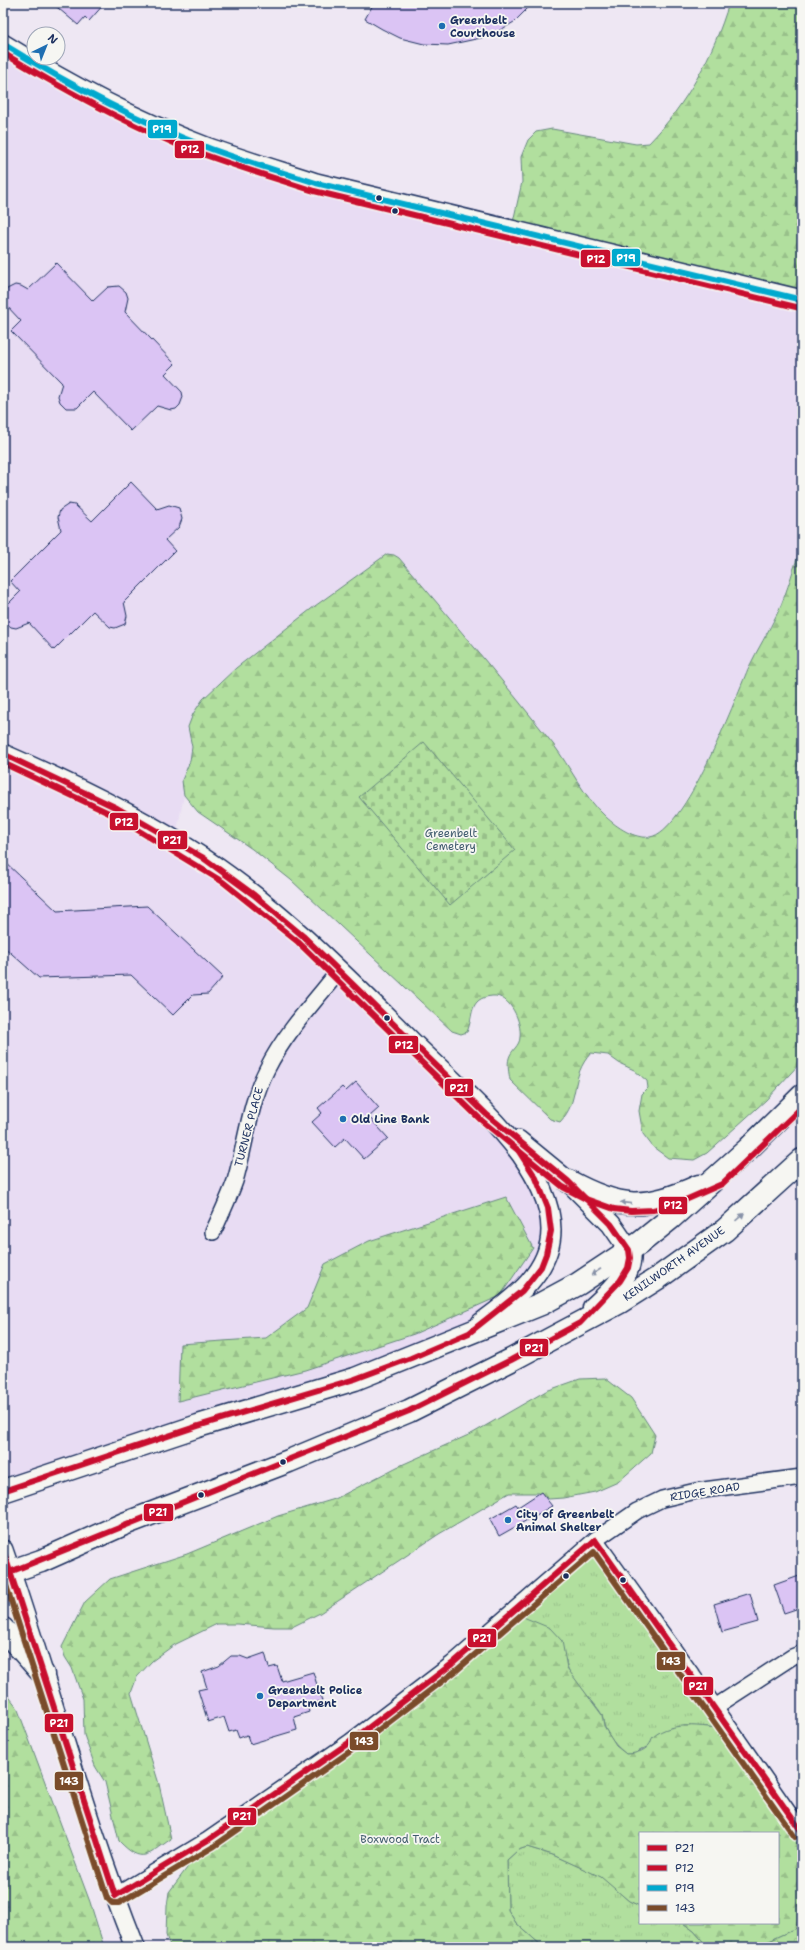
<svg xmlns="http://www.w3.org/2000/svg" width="805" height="1950" font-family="'Shantell Sans',sans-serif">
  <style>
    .built { fill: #e8dcf3 }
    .grass { fill: url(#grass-tufts); stroke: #66877e }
    .forest { fill: url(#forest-firs); stroke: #66877e }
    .cemetery { fill: url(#cemetery-stones); stroke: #66877e }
    .park { fill: url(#park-crowns); stroke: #66877e }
    .building { fill: #dbc4f4; stroke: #1b2f5e }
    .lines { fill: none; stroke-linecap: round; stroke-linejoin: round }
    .minor-casing { stroke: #1b2f5e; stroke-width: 18 }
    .tertiary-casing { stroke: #1b2f5e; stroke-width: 22 }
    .primary-casing { stroke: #1b2f5e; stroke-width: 25 }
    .minor { stroke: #f6f6f2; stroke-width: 15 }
    .tertiary { stroke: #f6f6f2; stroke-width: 19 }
    .primary { stroke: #f6f6f2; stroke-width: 22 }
    .bus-1-casing { stroke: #f6f6f2; stroke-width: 9 }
    .bus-2-casing { stroke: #f6f6f2; stroke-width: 9 }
    .bus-3-casing { stroke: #f6f6f2; stroke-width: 9 }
    .bus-4-casing { stroke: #f6f6f2; stroke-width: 9 }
    .bus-1 { stroke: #c8102e; stroke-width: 6 }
    .bus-2 { stroke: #c8102e; stroke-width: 6 }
    .bus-3 { stroke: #00a9ce; stroke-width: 6 }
    .bus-4 { stroke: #7a4b2a; stroke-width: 6 }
    .oneway { fill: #8892a8 }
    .poi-dot { fill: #1f6fb2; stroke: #f6f6f2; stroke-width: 1.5 }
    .bus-dot { fill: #1b2f5e; stroke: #f6f6f2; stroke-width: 1.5 }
    .labels { text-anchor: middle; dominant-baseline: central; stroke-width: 3.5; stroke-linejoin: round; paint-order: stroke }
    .poi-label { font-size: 11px; font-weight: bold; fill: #1b2f5e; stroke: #f6f6f2; text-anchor: start }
    .park-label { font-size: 11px; fill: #405b6e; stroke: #f6f6f2 }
    .street-label { font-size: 11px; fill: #1b2f5e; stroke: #f6f6f2 }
    .line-badge { stroke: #f6f6f2; stroke-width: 1.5 }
    .badge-label { font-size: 11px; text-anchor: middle; font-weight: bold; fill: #fff }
  </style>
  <defs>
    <pattern id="grass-tufts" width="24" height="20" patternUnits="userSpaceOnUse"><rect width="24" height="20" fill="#b1df9e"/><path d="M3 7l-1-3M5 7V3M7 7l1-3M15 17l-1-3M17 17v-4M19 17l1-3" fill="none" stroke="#98c08a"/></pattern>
    <pattern id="forest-firs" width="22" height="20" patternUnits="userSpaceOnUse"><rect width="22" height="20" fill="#b1df9e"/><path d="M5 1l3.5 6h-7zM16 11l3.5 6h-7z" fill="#98c08a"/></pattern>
    <pattern id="cemetery-stones" width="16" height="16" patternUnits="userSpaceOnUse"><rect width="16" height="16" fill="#b1df9e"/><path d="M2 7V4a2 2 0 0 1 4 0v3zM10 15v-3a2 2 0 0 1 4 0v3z" fill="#98c08a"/></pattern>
    <pattern id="park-crowns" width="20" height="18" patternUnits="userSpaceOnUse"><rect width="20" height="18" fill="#b1df9e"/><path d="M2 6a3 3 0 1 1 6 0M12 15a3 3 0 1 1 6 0" fill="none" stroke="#98c08a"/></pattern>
  </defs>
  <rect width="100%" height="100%" fill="#eee7f3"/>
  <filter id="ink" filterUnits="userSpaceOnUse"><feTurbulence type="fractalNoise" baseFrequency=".025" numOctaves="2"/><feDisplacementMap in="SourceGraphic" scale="8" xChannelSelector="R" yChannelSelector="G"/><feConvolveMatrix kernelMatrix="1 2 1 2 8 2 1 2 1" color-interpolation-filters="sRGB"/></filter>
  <g filter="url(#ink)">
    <polygon class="built" points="3,44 206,146 802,300 802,544 778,611 749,667 710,758 676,816 667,828 653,837 644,838 621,828 605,816 585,794 554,746 483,658 399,558 393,555 236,668 203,699 188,727 192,747 190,761 186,770 183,789 184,795 175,841 284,920 536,1178 546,1254 469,1333 198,1426 3,1479"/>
    <g class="grass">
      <path d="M595,1540L733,1731L709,1727L684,1726L634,1754H626C617,1747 608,1737 604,1725C603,1721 603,1717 601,1713C591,1697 567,1678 566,1660L511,1612Z"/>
      <polygon points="527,1847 553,1855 602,1877 629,1901 640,1906 640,1923 683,1923 694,1931 708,1947 543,1947 516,1923 508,1910 507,1860 518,1850"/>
    </g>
    <g class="forest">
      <path d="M729,3H802V300L511,231L522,182L521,157L528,140L536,132L552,129L636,144L649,143C686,105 714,54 729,3Z"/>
      <path d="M802,544V1061L766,1100L707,1153L694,1160L668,1158L653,1147L643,1134L639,1111L642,1094L648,1088L647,1081L634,1070L619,1063L608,1055L591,1053C569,1077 581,1100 560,1122L550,1119L510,1080C509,1073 507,1065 509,1058C511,1050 520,1046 520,1037C522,1022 510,994 492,996C468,998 474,1016 467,1032L461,1034L452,1031L291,880L252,849L198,812L184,795L183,789L182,780L190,761L192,747L188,727L193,714L203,699L236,668L315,606L387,554L394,555L399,558C451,619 503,681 553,744C571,768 583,796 606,817C617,827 634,839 650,837C685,832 734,702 748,669C757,650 769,631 778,612C788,590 794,566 802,544Z"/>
      <polygon points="506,1197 533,1248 500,1296 414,1334 305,1370 178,1401 180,1344 266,1338 307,1308 325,1264 369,1241"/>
      <path d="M605,1378L631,1398L655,1435L651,1453L618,1482L595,1492L563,1498L549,1499L538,1493H509L439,1534L320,1613L292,1627H274L237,1624H217L174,1645L152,1661L137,1677L131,1693L159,1784L171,1839C148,1855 142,1865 119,1841L105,1782L95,1766L84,1735L83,1699L72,1668L65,1657L62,1647L85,1602L110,1579L187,1554L278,1516L335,1499L397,1467L473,1433L546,1391L580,1379Z"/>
      <path d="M511,1612L550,1628L562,1641L567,1668L602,1715L604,1727L616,1746L626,1754C633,1754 644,1752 649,1745C651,1743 651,1739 653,1737C673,1719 709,1727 733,1731L802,1832V1923L799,1927L755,1947H708L694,1931L683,1923H778V1833H640V1906L629,1901L601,1877L553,1855L527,1847L518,1850L507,1860L508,1910L516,1923L543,1947H170L166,1935L167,1906L169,1892L208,1840Z"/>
      <polygon points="3,1689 17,1707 21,1718 90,1902 104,1947 3,1947"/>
    </g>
    <polygon class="cemetery" points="424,742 515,850 450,905 359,797"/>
    <polygon class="park" points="799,1927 802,1930 802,1947 755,1947"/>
    <g class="building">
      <polygon points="52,3 105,3 89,21 85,17 78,25"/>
      <polygon points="374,3 533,3 514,22 490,36 448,45 424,44 400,38 382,29 365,19"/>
      <polygon points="56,263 93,301 108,287 119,286 126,292 128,298 125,312 175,364 165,374 182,392 183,397 180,405 176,409 171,410 157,406 131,431 93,392 77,408 66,408 60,402 58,396 62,383 11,331 21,321 6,305 4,300 7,289 15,285 21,286 28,290"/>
      <polygon points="131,482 157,509 169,505 179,508 182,519 179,527 165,540 175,551 124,602 127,616 125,624 115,628 110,627 93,611 54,650 29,623 16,628 11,627 4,621 4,608 20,592 10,581 61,530 58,517 60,510 69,504 75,505 92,521"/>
      <polygon points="3,860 57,911 147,906 223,977 208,994 193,995 173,1015 131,975 39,978 3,946"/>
      <polygon points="356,1082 379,1108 369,1117 388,1138 364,1159 345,1138 335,1147 312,1122 322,1113 318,1108 342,1087 346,1091"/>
      <polygon points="541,1492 552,1506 499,1536 490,1519 516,1504 518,1507"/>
      <polygon points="802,1575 802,1607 784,1613 774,1585"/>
      <polygon points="750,1593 758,1622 722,1632 714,1604"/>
      <polygon points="265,1653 269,1668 277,1666 282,1681 313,1672 322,1701 307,1705 309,1712 294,1717 297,1730 250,1744 247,1735 239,1738 236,1730 229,1732 224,1717 208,1722 198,1690 207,1688 202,1672 219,1666 231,1656 240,1656 248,1659"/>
    </g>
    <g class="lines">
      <g class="minor-casing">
        <g id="minor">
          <path d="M213,1232C221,1215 229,1198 235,1181C246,1144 249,1104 267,1069C285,1033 314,1002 339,971"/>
          <polyline points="595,1540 715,1707 802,1832"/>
          <polyline points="715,1707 792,1657 802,1653"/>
          <polyline points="115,1896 208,1840 350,1742 452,1664 595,1540 637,1511 662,1499 696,1491 802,1477"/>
        </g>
      </g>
      <g class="tertiary-casing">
        <g id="tertiary">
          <path d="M3,44C67,84 135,120 206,147C242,160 279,171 316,183L802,300"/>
          <path d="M3,754C72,784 141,817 203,858C281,910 346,977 412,1042C449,1078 490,1113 521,1154C536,1176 551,1202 551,1230C551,1273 512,1300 481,1323"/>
          <polyline points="518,1140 568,1181 611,1224 629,1250"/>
          <path d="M3,1550C49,1682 83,1817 135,1947"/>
        </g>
      </g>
      <g class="primary-casing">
        <g id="primary">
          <path d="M568,1181C621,1210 645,1210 699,1186"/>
          <path d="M594,1308C609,1294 634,1274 629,1250"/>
          <polyline points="3,1491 198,1426 355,1379 541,1304 578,1284 640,1243 671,1218 748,1149 802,1096"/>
          <polyline points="3,1574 41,1561 124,1524 289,1461 409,1411 511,1360 620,1302 658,1278 725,1230 802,1160"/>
          <polyline points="3,1629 43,1674"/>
        </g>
      </g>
      <use href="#minor" class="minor"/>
      <use href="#tertiary" class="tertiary"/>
      <use href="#primary" class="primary"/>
      <g class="bus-1-casing">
        <g id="bus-1">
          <polyline points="3,754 117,808 202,857 254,895 303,936 486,1114 568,1181 611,1224 629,1250 630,1258 628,1268 620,1281 580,1323 511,1360 409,1411 10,1572"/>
          <polyline points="3,1491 198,1426 355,1379 411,1358 469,1333 522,1291 541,1267 546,1254 551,1231 548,1208 536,1178 518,1150"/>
          <polyline points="595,1540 802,1832"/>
          <polyline points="3,1550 115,1896"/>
          <polyline points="115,1896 208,1840 350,1742 452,1664 595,1540"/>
        </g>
      </g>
      <g class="bus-2-casing">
        <g id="bus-2">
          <path d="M3,53C59,87 116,118 176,144C221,162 268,176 314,191L800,308"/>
          <polyline points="3,763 113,815 223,882 298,942 481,1120 563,1187 586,1199 614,1209 631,1211 653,1210 674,1205 722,1184 802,1107"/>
        </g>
      </g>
      <g class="bus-3-casing">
        <path id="bus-3" d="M3,44C68,84 135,120 206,147C242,161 279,171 316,183L802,300"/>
      </g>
      <g class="bus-4-casing">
        <polyline id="bus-4" points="3,1576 107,1898 112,1903 119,1903 213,1847 355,1748 457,1670 594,1552 795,1837"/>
      </g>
      <use href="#bus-1" class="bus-1"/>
      <use href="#bus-2" class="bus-2"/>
      <use href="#bus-3" class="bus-3"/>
      <use href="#bus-4" class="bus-4"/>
    </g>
    <defs><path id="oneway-solid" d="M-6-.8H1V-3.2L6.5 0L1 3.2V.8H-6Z"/></defs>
    <g class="oneway">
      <use href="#oneway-solid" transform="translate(626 1203) rotate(-174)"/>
      <use href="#oneway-solid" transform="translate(740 1217) rotate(-41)"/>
      <use href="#oneway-solid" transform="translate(596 1272) rotate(147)"/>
    </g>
  </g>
  <g class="poi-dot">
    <circle cx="442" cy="26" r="4"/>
    <circle cx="343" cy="1119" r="4"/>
    <circle cx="508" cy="1520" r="4"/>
    <circle cx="260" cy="1696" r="4"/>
  </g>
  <g class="bus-dot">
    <circle cx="379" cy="198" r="3.5"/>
    <circle cx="395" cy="211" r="3.5"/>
    <circle cx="387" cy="1018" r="3.5"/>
    <circle cx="283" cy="1462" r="3.5"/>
    <circle cx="201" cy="1495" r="3.5"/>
    <circle cx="566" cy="1576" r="3.5"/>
    <circle cx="623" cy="1580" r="3.5"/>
  </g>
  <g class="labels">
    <g class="poi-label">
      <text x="450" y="20">Greenbelt<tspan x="450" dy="13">Courthouse</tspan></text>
      <text x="351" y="1119">Old Line Bank</text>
      <text x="516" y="1514">City of Greenbelt<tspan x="516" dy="13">Animal Shelter</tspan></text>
      <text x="268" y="1690">Greenbelt Police<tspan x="268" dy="13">Department</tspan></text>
    </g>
    <g class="park-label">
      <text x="451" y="833">Greenbelt<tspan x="451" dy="13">Cemetery</tspan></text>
      <text x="400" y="1839">Boxwood Tract</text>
    </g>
    <g class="street-label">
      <text transform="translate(249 1127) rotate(-75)">TURNER PLACE</text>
      <text transform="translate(674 1264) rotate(-35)">KENILWORTH AVENUE</text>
      <text transform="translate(705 1492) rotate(-9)">RIDGE ROAD</text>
    </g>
  </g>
  <g class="line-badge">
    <rect x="147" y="119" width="31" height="20" rx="4" fill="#00a9ce"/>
    <rect x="174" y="140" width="31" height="19" rx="4" fill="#c8102e"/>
    <rect x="611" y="248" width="30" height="19" rx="4" fill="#00a9ce"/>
    <rect x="580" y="249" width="31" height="19" rx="4" fill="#c8102e"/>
    <rect x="109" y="812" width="30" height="19" rx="4" fill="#c8102e"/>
    <rect x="157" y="830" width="31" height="20" rx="4" fill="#c8102e"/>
    <rect x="388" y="1035" width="31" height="19" rx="4" fill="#c8102e"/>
    <rect x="444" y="1078" width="30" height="19" rx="4" fill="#c8102e"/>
    <rect x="658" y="1196" width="30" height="19" rx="4" fill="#c8102e"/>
    <rect x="519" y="1338" width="30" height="19" rx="4" fill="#c8102e"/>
    <rect x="143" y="1503" width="31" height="19" rx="4" fill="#c8102e"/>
    <rect x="467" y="1628" width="30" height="20" rx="4" fill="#c8102e"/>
    <rect x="656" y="1651" width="30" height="20" rx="4" fill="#7a4b2a"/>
    <rect x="683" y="1676" width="31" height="20" rx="4" fill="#c8102e"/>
    <rect x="44" y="1713" width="30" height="20" rx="4" fill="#c8102e"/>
    <rect x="349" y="1731" width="30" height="20" rx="4" fill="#7a4b2a"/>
    <rect x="54" y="1771" width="30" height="20" rx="4" fill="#7a4b2a"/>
    <rect x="227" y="1807" width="30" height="19" rx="4" fill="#c8102e"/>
  </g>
  <g class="badge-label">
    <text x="162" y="133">P19</text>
    <text x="190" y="153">P12</text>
    <text x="626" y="262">P19</text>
    <text x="596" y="263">P12</text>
    <text x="124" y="826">P12</text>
    <text x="172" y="844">P21</text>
    <text x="404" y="1049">P12</text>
    <text x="459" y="1092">P21</text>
    <text x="673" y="1209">P12</text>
    <text x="534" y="1352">P21</text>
    <text x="158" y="1516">P21</text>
    <text x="482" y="1642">P21</text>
    <text x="671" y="1665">143</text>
    <text x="698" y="1690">P21</text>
    <text x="59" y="1727">P21</text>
    <text x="364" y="1745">143</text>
    <text x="69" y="1785">143</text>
    <text x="242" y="1820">P21</text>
  </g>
  <rect width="805" height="1950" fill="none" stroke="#f6f6f2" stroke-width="16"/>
  <rect x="8" y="8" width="789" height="1934" fill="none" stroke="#1b2f5e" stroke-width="1.5" filter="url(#ink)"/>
  <rect x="639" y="1832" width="140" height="92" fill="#f6f6f2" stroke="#9ea6b7"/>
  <rect x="647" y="1845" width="20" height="6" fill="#c8102e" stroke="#9ea6b7"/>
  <text x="675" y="1852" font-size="12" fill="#1b2f5e">P21</text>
  <rect x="647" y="1865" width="20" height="6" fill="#c8102e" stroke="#9ea6b7"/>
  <text x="675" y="1872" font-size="12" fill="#1b2f5e">P12</text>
  <rect x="647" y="1885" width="20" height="6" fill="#00a9ce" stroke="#9ea6b7"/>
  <text x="675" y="1892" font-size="12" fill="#1b2f5e">P19</text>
  <rect x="647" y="1905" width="20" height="6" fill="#7a4b2a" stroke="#9ea6b7"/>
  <text x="675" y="1912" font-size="12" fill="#1b2f5e">143</text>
  <g transform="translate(46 46) rotate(43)"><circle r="19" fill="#f6f6f2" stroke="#9ea6b7"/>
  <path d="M0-3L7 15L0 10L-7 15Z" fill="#1f6fb2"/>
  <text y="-6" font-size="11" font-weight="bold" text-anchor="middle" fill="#1b2f5e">N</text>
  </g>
</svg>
